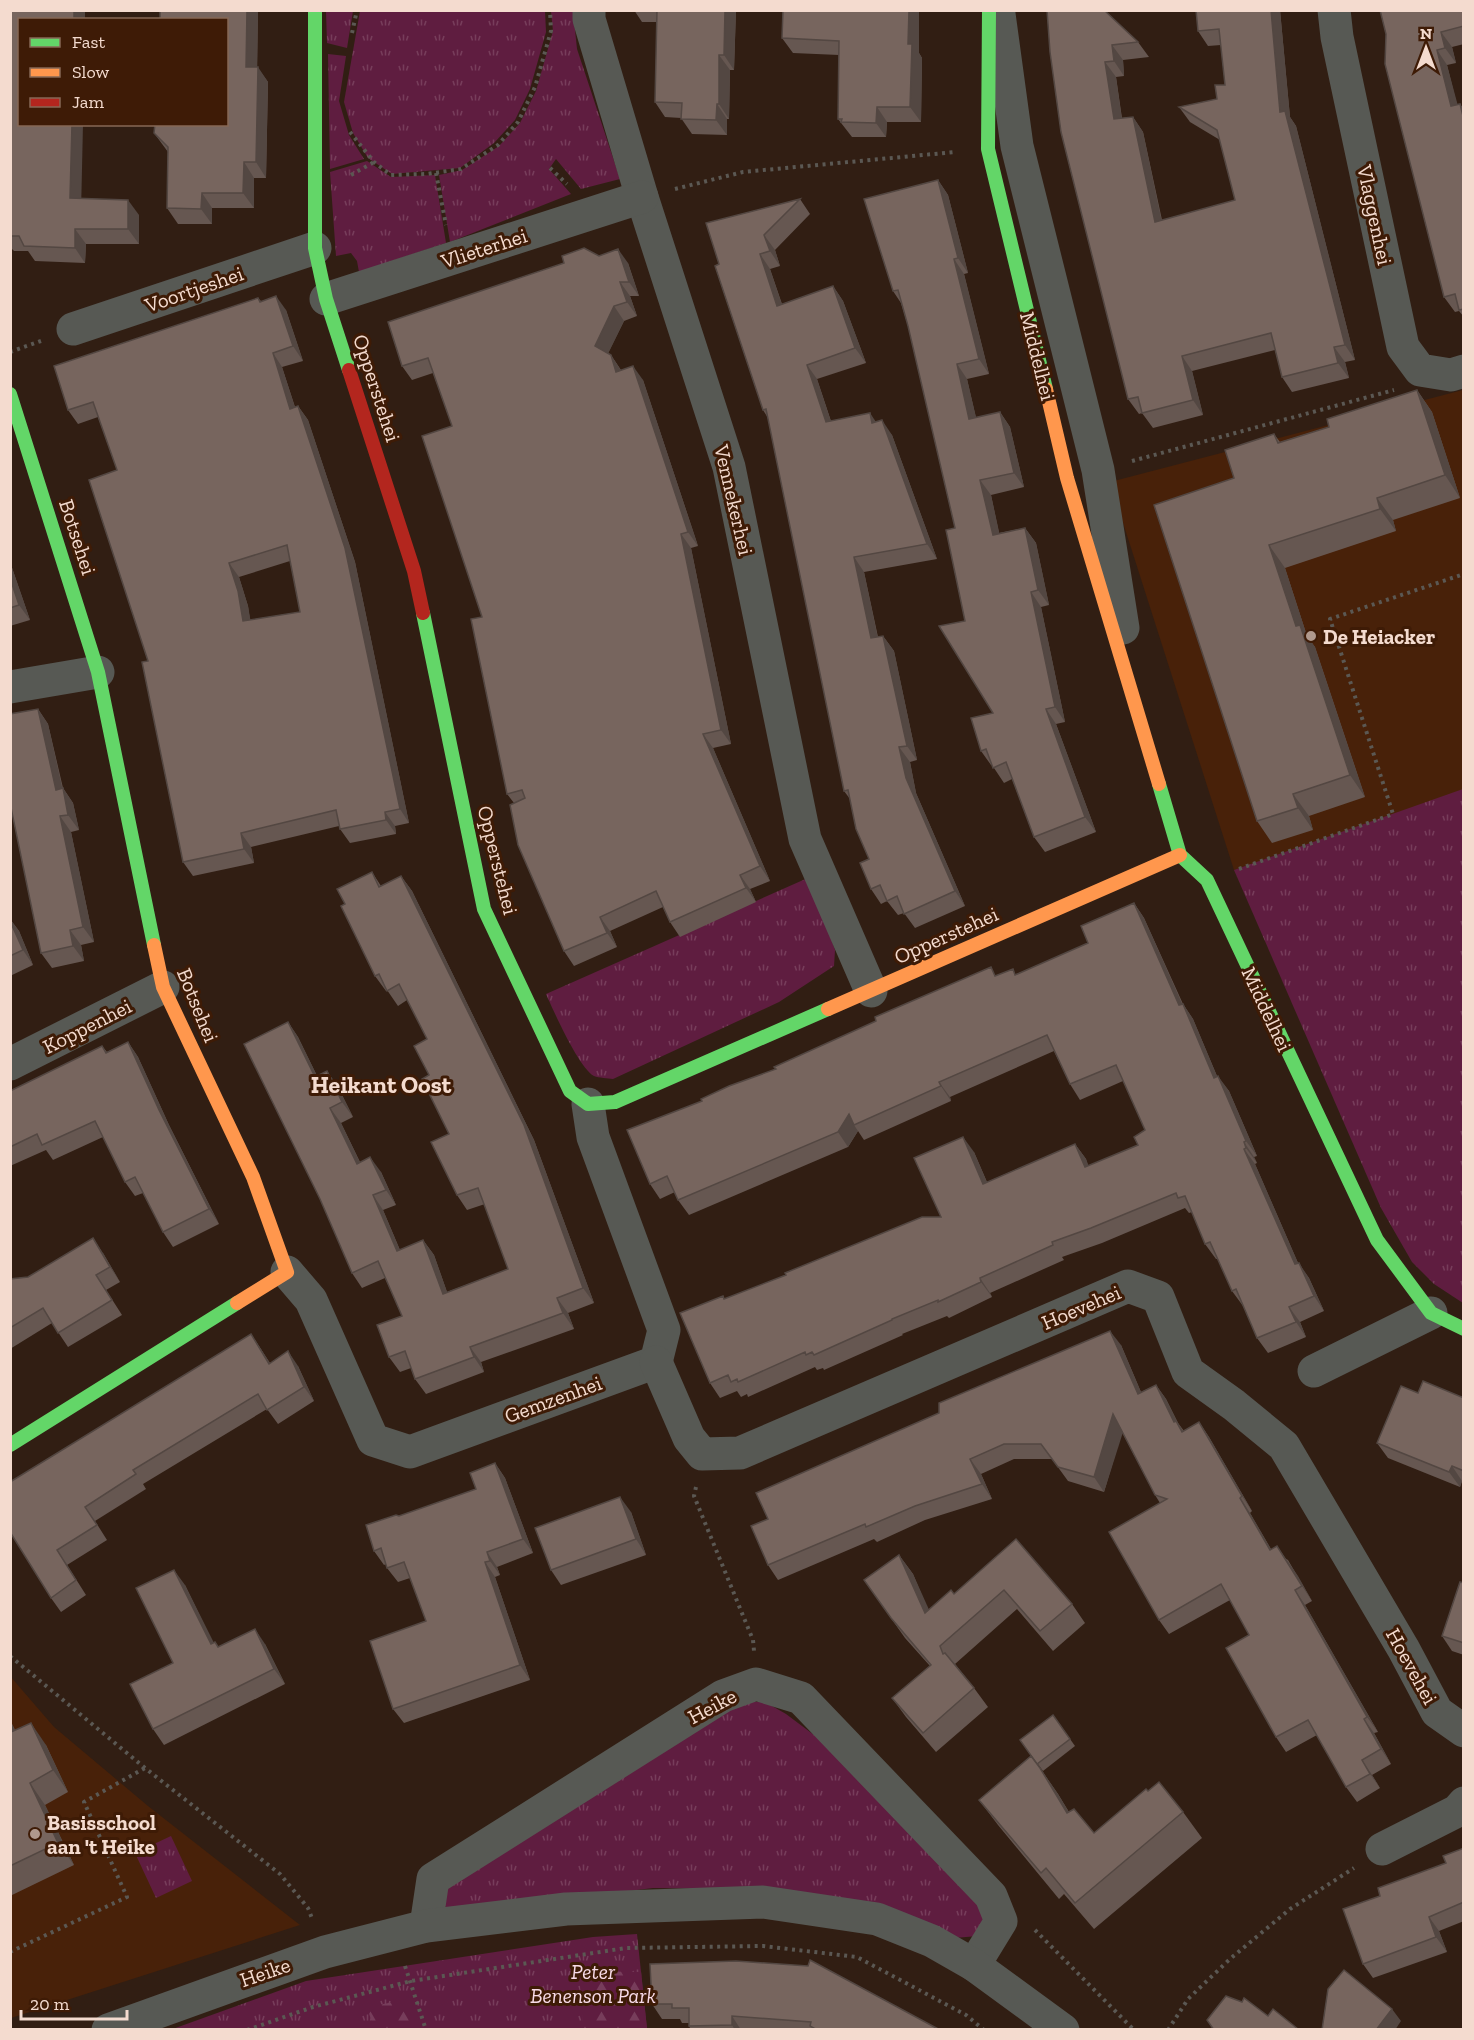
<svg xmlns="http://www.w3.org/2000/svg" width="1474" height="2040" font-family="'Zilla Slab',serif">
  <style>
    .built { fill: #482109 }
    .grass { fill: url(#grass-tufts) }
    .forest { fill: url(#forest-firs) }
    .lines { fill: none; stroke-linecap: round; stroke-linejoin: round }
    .path { stroke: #5b5853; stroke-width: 4; stroke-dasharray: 3 4.5; stroke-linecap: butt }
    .street { stroke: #575954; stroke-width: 33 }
    .fast { stroke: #63d668; stroke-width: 14 }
    .slow { stroke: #ff974d; stroke-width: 14 }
    .jam { stroke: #b3261e; stroke-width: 14 }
    .wall { fill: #665751; fill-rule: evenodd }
    .shaded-wall { fill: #534742 }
    .building { fill: #77655e; stroke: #534742; stroke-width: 1.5; fill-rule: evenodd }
    .poi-dot { fill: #b0998d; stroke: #3e1b06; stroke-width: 2 }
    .labels { text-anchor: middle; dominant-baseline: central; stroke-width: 6; stroke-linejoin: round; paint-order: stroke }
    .street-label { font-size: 21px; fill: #f4dbcf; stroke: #3e1b06 }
    .poi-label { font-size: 21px; font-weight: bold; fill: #f4dbcf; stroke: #3e1b06; text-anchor: start }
    .park-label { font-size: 21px; font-style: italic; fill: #f8dbe8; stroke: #3e1b06 }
    .quarter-label { font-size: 24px; font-weight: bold; fill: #f4dbcf; stroke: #3e1b06 }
  </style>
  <defs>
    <pattern id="grass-tufts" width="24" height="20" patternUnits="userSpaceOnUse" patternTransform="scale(1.5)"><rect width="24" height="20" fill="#5f1d40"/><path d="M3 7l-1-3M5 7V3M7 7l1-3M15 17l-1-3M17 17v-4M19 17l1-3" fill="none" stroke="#773d5b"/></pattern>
    <pattern id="forest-firs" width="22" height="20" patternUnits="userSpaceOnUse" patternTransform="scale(1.5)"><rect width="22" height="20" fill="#5f1d40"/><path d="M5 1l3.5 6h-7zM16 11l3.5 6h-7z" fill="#773d5b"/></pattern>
  </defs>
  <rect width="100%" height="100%" fill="#311e13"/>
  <g class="built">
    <polygon points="1463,390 1463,791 1234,870 1110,482"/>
    <polygon points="10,1676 54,1727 148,1806 300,1925 11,2018"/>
  </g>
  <g class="grass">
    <polygon points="326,11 353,11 347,48 327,43"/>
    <polygon points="360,11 545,11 546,32 530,89 515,120 494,143 460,168 392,174 368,158 353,133 344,102"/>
    <polygon points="551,11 573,11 577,49 620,179 581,189 556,159 549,169 571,194 450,242 439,175 462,170 499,146 520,123 536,91 553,31"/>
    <polygon points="328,54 346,56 339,101 349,135 364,159 330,169"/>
    <polygon points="367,161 391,177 435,175 446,243 359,272 357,261 351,253 336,256 330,172"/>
    <polygon points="1463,789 1463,1303 1434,1284 1412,1262 1381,1208 1234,870"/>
    <path d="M810,877L835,950L834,966L779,1002L613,1079C608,1078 599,1078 594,1076C579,1068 554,1012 546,994Z"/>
    <polygon points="750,1702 765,1702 786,1714 822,1741 978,1902 994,1924 978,1936 954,1938 741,1889 653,1888 450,1913 440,1899 447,1882 723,1712"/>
    <polygon points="171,1836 192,1881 156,1898 135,1853"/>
    <polygon points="637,1934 647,2029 170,2030 306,1981 593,1937"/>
  </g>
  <g class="forest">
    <polygon points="579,1971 641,1972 647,2029 583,2029"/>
    <polygon points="405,2000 414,2029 374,2029 367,2007"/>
  </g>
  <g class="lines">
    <g class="path">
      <polyline points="352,33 357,10"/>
      <polyline points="350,132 374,162 391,175 427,174 461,169 498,145 518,122 535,87 551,31 550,10"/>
      <polyline points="550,168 567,184"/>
      <polyline points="436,173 446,225"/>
      <polyline points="351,175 374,162"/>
      <polyline points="675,189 743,172 955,152"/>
      <polyline points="10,352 41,341"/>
      <polyline points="1132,461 1394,390"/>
      <polyline points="1239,869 1393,814 1330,619 1464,574"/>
      <polyline points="696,1487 694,1496 753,1640 754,1651"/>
      <polyline points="10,1656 145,1768 280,1874 308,1908 313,1921"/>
      <polyline points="1035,1930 1134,2030"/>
      <polyline points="10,1952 127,1897 84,1802 145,1768"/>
      <polyline points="405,1966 426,2030"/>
      <polyline points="247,2030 313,2007 411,1981 626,1948 763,1946 857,1957 966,2015 984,2030"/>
      <polyline points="1168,2030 1188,1999 1230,1959 1290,1909 1354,1868"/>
    </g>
    <g class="street">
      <polyline points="589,10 589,19 642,197 729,467 805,839 871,991"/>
      <polyline points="1334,10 1337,37 1403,347 1420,370 1451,375 1464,371"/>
      <polyline points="999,14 1017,146 1098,470 1123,628"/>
      <polyline points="326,299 642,197"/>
      <polyline points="73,329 315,248"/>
      <polyline points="10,687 98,672"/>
      <polyline points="10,1064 163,987"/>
      <polyline points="287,1272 311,1300 373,1440 410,1452 656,1362 664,1330 593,1137 588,1104"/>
      <polyline points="656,1362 689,1438 702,1454 740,1453 1128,1286 1158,1297 1188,1372 1234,1405 1284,1446 1403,1648 1437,1712 1464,1731"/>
      <polyline points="1314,1371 1431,1313"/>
      <polyline points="1382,1849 1457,1811 1464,1803"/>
      <polyline points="426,1926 433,1879 723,1696 756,1684 801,1698 991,1896 1001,1921 974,1965"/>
      <polyline points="108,2030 325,1952 426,1926 566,1909 763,1902 877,1919 932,1941 974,1965 1063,2030"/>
    </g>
    <g class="fast">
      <polyline points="315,10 315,248 326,299 349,370"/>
      <polyline points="989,10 988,149 1046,389"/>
      <polyline points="10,394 98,672 154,945"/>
      <polyline points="423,613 484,909 570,1091 588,1104 615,1102 828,1009"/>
      <polyline points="1159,784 1180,855 1207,880 1377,1240 1431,1313 1464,1329"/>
      <polyline points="10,1445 237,1303"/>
    </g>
    <g class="slow">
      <polyline points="1046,389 1067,478 1159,784"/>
      <polyline points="154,945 163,987 253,1177 287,1272 237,1303"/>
      <polyline points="828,1009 1180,855"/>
    </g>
    <polyline class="jam" points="349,370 414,571 423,613"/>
  </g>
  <g class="wall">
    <polygon points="10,10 85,10 85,20 20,20 81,199 139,215 139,244 86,244 85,263 35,261 28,251 14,251 10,247"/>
    <polygon points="258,10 257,67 268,82 266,178 254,178 254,208 212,208 212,224 178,224 167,208 168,152 154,133 226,124"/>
    <polygon points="634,10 736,10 734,70 730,70 729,119 727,119 727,135 692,134 681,118 665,117 655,102 657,22 642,22"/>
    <polygon points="783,10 919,10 919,53 922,58 921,122 887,122 886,137 852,137 838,119 839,55 793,53 782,38"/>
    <polygon points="1196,10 1280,10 1290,117 1296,126 1355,360 1345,362 1349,378 1292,392 1282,377 1275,350 1192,371 1203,415 1153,428 1142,413 1139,414 1128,399 1050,52 1106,13 1138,42 1149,57 1123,60 1124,76 1116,77 1122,118 1133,117 1143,132 1162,220 1235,200 1220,140 1190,122 1179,107 1217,99 1225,85 1221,45 1208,46 1198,31"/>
    <polygon points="1464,10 1464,44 1452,47 1456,63 1447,65 1457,105 1460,104 1464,110 1464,317 1459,311 1455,312 1444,297 1386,34"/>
    <polygon points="938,180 948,195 968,273 964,274 989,374 967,379 976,418 1000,412 1010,427 1024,487 991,495 999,533 1025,528 1036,543 1049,605 1041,607 1065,722 1056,724 1096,832 1045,852 1034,837 1012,779 1004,783 992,765 991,765 981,751 993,713 965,621 955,528 908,326 901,303 893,291"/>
    <polygon points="800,199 810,214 775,250 780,266 770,269 782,304 833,286 843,301 866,363 817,379 831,421 876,422 892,435 937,559 864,572 878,637 883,636 894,651 917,760 910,762 916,793 965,906 915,928 904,913 898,915 887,901 881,904 871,889 869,859 850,799 844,791 768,418 763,410 719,264"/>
    <polygon points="599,256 628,263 639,296 630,296 637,316 624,321 608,353 611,355 621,370 643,380 698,546 691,548 731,744 713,748 770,881 750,889 756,902 680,937 670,922 663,907 610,931 617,947 574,966 564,951 514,803 507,794 482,617 452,426 433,373 412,380 402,366"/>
    <path d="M258,298L261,301L286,310L303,361L282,367L295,407L298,406L308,420L355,562L409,823L395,826L396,834L350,843L340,829L339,826L251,847L254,863L193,876L183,862L148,661L117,470L98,417L78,424L68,410ZM290,561L300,612L250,620L248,606L239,577Z"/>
    <polygon points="1417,390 1432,412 1460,498 1393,520 1396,531 1285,568 1307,636 1315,647 1365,797 1309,816 1313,830 1272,843 1257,821 1234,478 1274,434 1280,442 1329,427"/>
    <polygon points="10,562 30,620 10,626"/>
    <polygon points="38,709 48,724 63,788 73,803 79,830 71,832 94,942 81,945 84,961 52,968 41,953"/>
    <polygon points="372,872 381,886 401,876 412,891 534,1140 594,1303 568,1313 574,1329 481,1362 484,1372 426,1394 415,1379 411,1368 400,1372 389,1357 402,1316 385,1278 362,1288 352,1273 288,1022 298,1037 317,1076 327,1071 338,1087 353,1117 341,1123 360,1162 381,1172 396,1205 383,1210 400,1250 423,1240 434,1255 447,1292 508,1269 485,1204 467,1210 457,1195 449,1134 429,1075 427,1039 407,1000 398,1006 387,990 386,991 375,976 345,904"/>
    <polygon points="1134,903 1144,918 1183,1004 1193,1019 1217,1076 1229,1091 1257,1156 1254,1157 1257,1163 1255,1164 1298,1263 1309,1278 1324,1311 1300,1322 1306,1337 1268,1353 1257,1338 1244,1306 1243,1306 1232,1291 1218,1259 1216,1259 1205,1244 1192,1212 1189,1213 1185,1208 1102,1243 1062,1257 1064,1260 990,1293 992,1297 949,1318 947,1316 902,1334 903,1335 824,1370 823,1368 817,1370 815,1367 748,1397 747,1394 741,1397 737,1391 720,1398 710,1383 723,1296 724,1299 941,1217 974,1152 987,1182 1075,1144 1086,1159 1088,1166 1138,1145 1145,1130 1123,1081 1080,1100 1070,1084 1054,1051 950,1097 951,1101 864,1140 858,1131 848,1147 689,1215 678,1200 675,1192 660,1199 650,1184 702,1101 997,975 1017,974 1088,943"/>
    <polygon points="10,919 19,931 33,965 10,976"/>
    <polygon points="128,1042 138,1057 169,1125 219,1224 173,1247 163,1232 143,1193 135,1196 125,1182 103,1137 53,1160 46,1150 10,1166 10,1091 102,1046 107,1052"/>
    <polygon points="103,1253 120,1282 106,1290 122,1315 68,1347 52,1323 10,1349 10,1279 28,1277"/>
    <polygon points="251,1334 270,1363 298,1366 314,1401 278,1424 267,1409 143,1484 146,1489 95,1521 107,1540 67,1565 86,1595 61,1612 51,1598 10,1532"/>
    <polygon points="1121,1345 1141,1392 1156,1385 1166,1399 1178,1423 1184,1431 1199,1422 1209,1437 1252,1511 1250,1513 1271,1549 1288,1560 1312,1601 1305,1605 1378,1732 1374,1733 1391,1764 1372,1775 1380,1788 1357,1802 1346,1787 1317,1735 1286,1752 1276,1737 1249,1635 1230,1600 1169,1634 1159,1620 1160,1503 1155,1495 1122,1432 1104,1492 1068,1481 1052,1459 1014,1459 981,1474 992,1499 925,1520 877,1542 874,1539 778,1580 768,1565 768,1519"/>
    <polygon points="1418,1393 1464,1398 1464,1482 1462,1481 1460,1487 1388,1458 1377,1443"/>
    <polygon points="495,1463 505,1478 533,1553 497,1567 500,1575 495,1577 530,1680 404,1723 393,1709 426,1621 410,1578 398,1582 387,1568 386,1564 384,1565 374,1551 399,1516 476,1489"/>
    <polygon points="631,1512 646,1555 561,1585 551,1570"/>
    <polygon points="1016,1539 1072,1604 1085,1623 1053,1651 1017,1609 955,1664 974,1688 988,1707 936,1752 906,1717 892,1698 930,1666 905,1638 864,1580 899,1555 913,1574 928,1610 954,1594"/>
    <polygon points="1464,1583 1464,1655 1452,1651 1442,1636"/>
    <polygon points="185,1585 213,1643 215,1642 219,1647 265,1644 285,1684 164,1745 153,1729 173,1663"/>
    <polygon points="1053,1715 1075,1746 1043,1771 1020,1740"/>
    <polygon points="10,1720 15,1730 46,1745 68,1792 45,1805 74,1865 10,1896"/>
    <polygon points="1040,1768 1058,1794 1069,1812 1094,1833 1148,1791 1183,1812 1202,1838 1094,1929 1064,1894 1059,1899 998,1825 979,1800"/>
    <polygon points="1464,1848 1464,1921 1439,1931 1447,1952 1373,1978 1363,1964 1380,1896 1446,1863"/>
    <polygon points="650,1964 940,2030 691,2030 689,2026 689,2023 682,2023 680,2019 662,2019 652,2004"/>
  </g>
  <g class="shaded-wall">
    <rect x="74" y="10" width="11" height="10"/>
    <polygon points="247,10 258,10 257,82 246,67"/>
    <polygon points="725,10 736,10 734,70 724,55"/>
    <polygon points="909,10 919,10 919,53 922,58 921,122 910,107 908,44"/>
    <polygon points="1271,10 1280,10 1290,117 1296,126 1355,360 1345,345 1280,112"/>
    <polygon points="1441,32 1452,47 1456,63 1445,48"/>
    <polygon points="1112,45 1123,60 1124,76 1114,61"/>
    <polygon points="1437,50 1447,65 1462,121 1451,106"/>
    <polygon points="719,55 730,70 729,119 719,104"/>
    <polygon points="1105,62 1116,77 1124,135 1114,119"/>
    <polygon points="258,67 268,82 266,178 256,162"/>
    <polygon points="717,104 727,119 727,135 716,120"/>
    <polygon points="1460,104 1464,110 1464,120"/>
    <polygon points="877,107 887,122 886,137 876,123"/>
    <polygon points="1133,117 1143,132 1165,237 1155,222"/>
    <polygon points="72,124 83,124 81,213 70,198"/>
    <polygon points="244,162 254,178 254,208 243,193"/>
    <polygon points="938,180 948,195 968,273 958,258"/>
    <polygon points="202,193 212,208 212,224 201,209"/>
    <polygon points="128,200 139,215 139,244 128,229"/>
    <polygon points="75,229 86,244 85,263 75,248"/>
    <polygon points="764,235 775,250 780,266 770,251"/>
    <polygon points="618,249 628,263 639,296 629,282"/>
    <polygon points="760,254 770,269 787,320 777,306"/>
    <polygon points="954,259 964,274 989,374 979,359"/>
    <polygon points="620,282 630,296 637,316 627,302"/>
    <polygon points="833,286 843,301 866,363 855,348"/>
    <polygon points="276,296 286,310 303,361 293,346"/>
    <polygon points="614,306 624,321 605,360 595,346"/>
    <polygon points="1334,347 1345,362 1349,378 1338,363"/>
    <polygon points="273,353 282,367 300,423 290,409"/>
    <polygon points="611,355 620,369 626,386 616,372"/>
    <polygon points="1182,356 1192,371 1203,415 1193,400"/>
    <polygon points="957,364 967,379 980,434 969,419"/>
    <polygon points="807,365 817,379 836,437 826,422"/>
    <polygon points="633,366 643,380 698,546 688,532"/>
    <polygon points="1417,390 1432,412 1460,498 1445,475"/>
    <polygon points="298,406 308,420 355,562 409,823 400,809"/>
    <polygon points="1000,412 1010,427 1024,487 1014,473"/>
    <polygon points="870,413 880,428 872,423"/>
    <polygon points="882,420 892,435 937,559 927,544"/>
    <polygon points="980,480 991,495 1003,550 993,535"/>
    <polygon points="1377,498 1393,520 1396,531 1380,509"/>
    <polygon points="1025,528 1036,543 1049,605 1038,590"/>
    <polygon points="681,534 691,548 731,744 721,730"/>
    <polygon points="1269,545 1285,568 1307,636 1315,647 1365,797 1350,775 1296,626"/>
    <polygon points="854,557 864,572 881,653 871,638"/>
    <polygon points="10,562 30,620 19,605 10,578"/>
    <polygon points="229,563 239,577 248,606 253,635 243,621"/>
    <polygon points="1031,592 1041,607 1065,722 1055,707"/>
    <polygon points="883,636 894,651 917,760 907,746"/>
    <polygon points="38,709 48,724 63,791 63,788 73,803 79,830 68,815 56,790"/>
    <polygon points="1046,709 1056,724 1096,832 1085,817"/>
    <polygon points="703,734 713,748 770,881 760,866"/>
    <polygon points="899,747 910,762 916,793 965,906 955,891 906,778"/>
    <polygon points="1293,794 1309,816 1313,830 1298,808"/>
    <polygon points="385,812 395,826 396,834 386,820"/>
    <polygon points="60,816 71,832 94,942 83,927"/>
    <polygon points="241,833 251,847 254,863 244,849"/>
    <polygon points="740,875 750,889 756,902 746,888"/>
    <polygon points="401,876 412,891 534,1140 594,1303 583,1288"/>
    <polygon points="1134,903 1144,918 1188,1017 1183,1004 1193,1019 1224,1093 1214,1078 1179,1005"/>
    <polygon points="600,917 610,931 617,947 607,933"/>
    <polygon points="10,919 19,931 33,965 23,950"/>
    <polygon points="70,930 81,945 84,961 73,946"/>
    <polygon points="288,1022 298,1037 325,1092 315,1077"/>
    <polygon points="128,1042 138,1057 169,1125 219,1224 209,1209 159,1110"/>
    <polygon points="327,1071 338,1087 353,1117 342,1102"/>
    <polygon points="1218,1076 1229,1091 1257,1156 1246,1141"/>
    <polygon points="939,1082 950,1097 951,1101 941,1086"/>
    <polygon points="330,1108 341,1123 368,1179 357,1164"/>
    <polygon points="849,1114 854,1125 858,1131 848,1147 838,1132"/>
    <polygon points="963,1137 974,1152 994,1199 983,1184"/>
    <polygon points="1244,1142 1254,1157 1257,1163 1246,1148"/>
    <polygon points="1075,1144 1086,1159 1095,1182 1085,1167"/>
    <polygon points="1244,1149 1255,1164 1305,1279 1295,1264"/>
    <polygon points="370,1157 381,1172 396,1205 386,1190"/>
    <polygon points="373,1195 383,1210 407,1267 397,1251"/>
    <polygon points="93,1238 103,1253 120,1282 110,1267"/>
    <polygon points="423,1240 434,1255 453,1309 443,1294"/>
    <polygon points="1299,1263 1309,1278 1324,1311 1314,1296"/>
    <polygon points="980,1278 990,1293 992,1297 981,1282"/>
    <polygon points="557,1298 568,1313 574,1329 563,1313"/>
    <polygon points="1289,1307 1300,1322 1306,1337 1296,1322"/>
    <polygon points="1110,1331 1121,1345 1148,1409 1138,1394"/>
    <polygon points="251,1334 261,1349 279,1378 269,1364"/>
    <polygon points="470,1347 481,1362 484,1372 474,1357"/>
    <polygon points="288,1351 298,1366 314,1401 304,1387"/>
    <polygon points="1156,1385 1166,1399 1178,1423 1193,1447 1174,1422"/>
    <polygon points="1113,1414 1124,1429 1104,1492 1094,1477"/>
    <polygon points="1199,1422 1209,1437 1252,1511 1242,1496"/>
    <polygon points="970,1459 981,1474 992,1499 982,1484"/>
    <polygon points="495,1463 505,1478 533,1553 523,1539"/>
    <polygon points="1452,1466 1462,1481 1460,1487 1449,1472"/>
    <polygon points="620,1497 631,1512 646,1555 636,1539"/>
    <polygon points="1240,1498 1250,1513 1280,1565 1270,1550"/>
    <polygon points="1277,1546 1298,1576 1312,1601 1302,1586"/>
    <polygon points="487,1552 497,1567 500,1575 490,1561"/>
    <polygon points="899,1555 913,1574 939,1632 925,1613"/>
    <polygon points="485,1562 495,1577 530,1680 520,1665"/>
    <polygon points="174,1570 185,1585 222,1659 211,1644"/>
    <polygon points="1295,1590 1305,1605 1378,1732 1367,1717"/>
    <polygon points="255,1629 265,1644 285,1684 274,1669"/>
    <polygon points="1364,1719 1374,1733 1391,1764 1381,1749"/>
    <polygon points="10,1720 27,1754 10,1730"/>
    <polygon points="31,1723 46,1745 68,1792 53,1770"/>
    <polygon points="1362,1760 1372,1775 1380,1788 1370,1774"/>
    <polygon points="1040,1768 1058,1794 1085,1839 1067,1813"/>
    <polygon points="30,1783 45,1805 74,1865 58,1843"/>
    <polygon points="1429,1917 1439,1931 1447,1952 1436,1937"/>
    <polygon points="1392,2009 1401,2021 1395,2030 1376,2030"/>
    <polygon points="732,2016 741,2030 735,2030 732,2025"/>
  </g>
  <g class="building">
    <polygon points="10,10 74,10 74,20 20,20 20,124 72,124 70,198 128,200 128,229 75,229 75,248 24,246 19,236 10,236"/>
    <polygon points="160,10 247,10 246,67 258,67 256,162 244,162 243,193 202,193 201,209 167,208 168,147 154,133 155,124 226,124 226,20 160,20"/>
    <polygon points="657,10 725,10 724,55 719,55 719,104 717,104 716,120 681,119 682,103 655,102"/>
    <polygon points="783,10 909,10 908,44 912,44 910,107 877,107 876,123 841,122 842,119 838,119 839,41 782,38"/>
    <polygon points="1047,10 1104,10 1138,42 1112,45 1114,61 1105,62 1114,119 1133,117 1155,222 1235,200 1217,130 1179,107 1217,99 1215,85 1225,85 1219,29 1198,31 1196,10 1271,10 1280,112 1285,111 1345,345 1334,347 1338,363 1282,377 1271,333 1182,356 1193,400 1142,413 1138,397 1128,399 1061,132 1050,52"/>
    <polygon points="1380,10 1464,10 1464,26 1441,32 1445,48 1437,50 1451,106 1460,104 1464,120 1464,309 1459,310 1455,294 1444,297 1385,64 1386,34"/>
    <polygon points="938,180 958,258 954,259 979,359 957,364 969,419 1000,412 1014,473 980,480 993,535 1025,528 1038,590 1031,592 1055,707 1046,709 1085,817 1034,837 1006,762 993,768 986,749 981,751 971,718 993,713 939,626 965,621 946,530 955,528 908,326 898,290 893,291 864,199"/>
    <polygon points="800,199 764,235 770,251 760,254 777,306 833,286 855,348 807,365 826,422 870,413 872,423 882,420 927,544 854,557 871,638 883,636 907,746 899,747 906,778 955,891 904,914 897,896 887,901 880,885 871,889 860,863 869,859 856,829 848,790 844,791 766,409 763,410 715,266 719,264 706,223"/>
    <polygon points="584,248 599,256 618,249 629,282 620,282 627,302 614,306 595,346 611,355 616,372 633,366 688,532 681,534 721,730 703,734 760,866 740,875 746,888 670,922 656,891 600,917 607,933 564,951 518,845 510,805 525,798 522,790 507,794 471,619 482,617 422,436 452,426 428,358 402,366 388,322 564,263 562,256"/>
    <path d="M276,296L293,346L273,353L290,409L298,406L345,548L400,809L385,812L386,820L340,829L336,810L241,833L244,849L183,862L142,662L148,661L89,480L117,470L93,402L68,410L54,366L258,298L260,302ZM287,545L300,612L243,621L238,591L229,563Z"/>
    <polygon points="1417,390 1445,475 1377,498 1380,509 1269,545 1296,626 1300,625 1350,775 1293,794 1298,808 1257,821 1154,505 1234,478 1225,450 1274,434 1278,443 1329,427 1327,419"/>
    <polygon points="10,578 19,605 10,608"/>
    <polygon points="38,709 56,790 63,788 68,815 60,816 83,927 70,930 73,946 41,953 10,803 10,714"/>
    <polygon points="372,872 379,887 401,876 524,1125 583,1288 557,1298 563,1313 470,1347 474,1357 415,1379 405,1351 389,1357 377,1325 402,1316 378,1261 352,1273 320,1199 244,1044 288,1022 315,1077 327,1071 342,1102 330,1108 357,1164 370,1157 386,1190 373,1195 397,1251 423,1240 443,1294 508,1269 478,1188 457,1195 431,1142 449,1134 422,1079 429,1075 414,1046 427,1039 399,984 387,991 379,974 375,976 341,906 345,904 337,889"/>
    <polygon points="1134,903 1179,1005 1183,1004 1214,1078 1218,1076 1246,1141 1244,1142 1246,1148 1244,1149 1295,1264 1299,1263 1314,1296 1289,1307 1296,1322 1257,1338 1236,1289 1232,1291 1210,1242 1205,1244 1185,1196 1178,1198 1176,1193 1091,1228 1052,1242 1053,1245 980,1278 981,1282 938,1302 938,1300 892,1319 892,1320 814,1355 812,1352 806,1355 805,1352 738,1382 737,1379 731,1382 728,1375 710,1383 680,1313 723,1296 724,1299 786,1275 785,1273 922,1217 941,1217 914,1158 963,1137 983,1184 1075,1144 1085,1167 1138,1145 1134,1137 1145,1130 1116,1065 1070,1084 1047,1035 939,1082 941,1086 854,1125 849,1114 838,1132 678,1200 667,1176 650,1184 627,1130 702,1101 701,1099 729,1086 776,1069 774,1067 876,1021 875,1017 991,967 995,976 1013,969 1015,975 1088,943 1081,926"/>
    <polygon points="10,921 23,950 10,956"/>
    <polygon points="128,1042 159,1110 209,1209 163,1232 135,1177 125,1182 95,1121 42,1145 37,1134 10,1147 10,1091 102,1046 106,1053"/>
    <polygon points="93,1238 110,1267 96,1275 112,1300 58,1333 43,1308 10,1328 10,1279 28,1277"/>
    <polygon points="1110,1331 1138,1394 1156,1385 1174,1422 1176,1421 1182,1432 1199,1422 1242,1496 1240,1498 1270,1550 1277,1546 1302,1586 1295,1590 1367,1717 1364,1719 1381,1749 1362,1760 1370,1774 1346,1787 1308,1720 1276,1737 1226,1648 1249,1635 1221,1584 1159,1620 1109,1532 1167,1499 1155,1495 1113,1414 1094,1477 1058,1467 1041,1444 1004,1444 970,1459 982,1484 915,1506 866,1527 865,1524 768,1565 751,1526 768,1519 756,1493 939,1413 939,1403"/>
    <polygon points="251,1334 269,1364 288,1351 304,1387 267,1410 258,1394 133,1470 136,1474 85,1507 97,1525 57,1550 76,1580 51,1598 10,1532 10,1482"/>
    <polygon points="1423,1381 1464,1398 1464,1471 1452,1466 1449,1472 1377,1443 1401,1386 1418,1393"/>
    <polygon points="495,1463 523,1539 487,1552 490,1561 485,1562 520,1665 393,1709 370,1641 426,1621 404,1562 387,1568 381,1548 374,1551 366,1525 396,1515 399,1516 476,1489 470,1473"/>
    <polygon points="620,1497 636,1539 551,1570 535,1528"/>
    <polygon points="1016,1539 1072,1604 1040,1631 1004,1590 940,1646 943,1654 945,1653 974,1688 923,1733 892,1698 931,1665 891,1618 864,1580 899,1555 925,1613 951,1590 954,1594"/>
    <polygon points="174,1570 211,1644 215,1642 218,1647 255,1629 274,1669 153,1729 130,1684 173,1663 136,1588"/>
    <polygon points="1460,1582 1464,1583 1464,1643 1442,1636"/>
    <polygon points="1053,1715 1070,1739 1037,1764 1020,1740"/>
    <polygon points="31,1723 53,1770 30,1783 58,1843 10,1866 10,1730 11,1732"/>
    <polygon points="1031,1756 1040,1768 1067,1813 1074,1809 1094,1833 1146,1789 1148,1791 1159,1782 1183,1812 1075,1903 1046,1868 1041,1873 979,1800"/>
    <polygon points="1464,1848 1464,1902 1429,1917 1436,1937 1363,1964 1343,1909 1380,1896 1378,1888 1446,1863 1443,1856"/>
    <polygon points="810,1960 940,2030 817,2030 810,2026 811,2022 732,2016 732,2025 689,2026 689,2008 672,2008 672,2004 652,2004 650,1964 736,1961 808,1966"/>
    <polygon points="1344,1970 1392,2009 1376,2030 1322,2030 1328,1989"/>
    <polygon points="1226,1996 1242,2002 1244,1998 1268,2016 1273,2009 1298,2029 1298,2030 1214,2030 1207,2020"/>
  </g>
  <g class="poi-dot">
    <circle cx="1311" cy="636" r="6"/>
    <circle cx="35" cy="1834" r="6"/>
  </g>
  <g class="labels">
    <g class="street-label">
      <text transform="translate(1375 215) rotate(78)">Vlaggenhei</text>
      <text transform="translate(484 248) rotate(-18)">Vlieterhei</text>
      <text transform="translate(194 289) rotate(-19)">Voortjeshei</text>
      <text transform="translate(1038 356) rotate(76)">Middelhei</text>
      <text transform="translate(377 388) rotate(72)">Opperstehei</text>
      <text transform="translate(734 500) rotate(77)">Vennekerhei</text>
      <text transform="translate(78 537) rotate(72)">Botsehei</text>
      <text transform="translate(498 860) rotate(76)">Opperstehei</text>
      <text transform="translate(946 935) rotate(-24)">Opperstehei</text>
      <text transform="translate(198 1005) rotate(68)">Botsehei</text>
      <text transform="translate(1267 1009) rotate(65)">Middelhei</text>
      <text transform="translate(87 1026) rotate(-27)">Koppenhei</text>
      <text transform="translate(1081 1307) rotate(-23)">Hoevehei</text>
      <text transform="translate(553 1399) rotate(-20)">Gemzenhei</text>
      <text transform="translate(1412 1666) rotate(61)">Hoevehei</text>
      <text transform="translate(712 1706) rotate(-28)">Heike</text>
      <text transform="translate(265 1972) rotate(-19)">Heike</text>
    </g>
    <g class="poi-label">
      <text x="1323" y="636">De Heiacker</text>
      <text x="47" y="1822">Basisschool<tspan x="47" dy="24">aan 't Heike</tspan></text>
    </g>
    <g class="park-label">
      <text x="593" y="1971">Peter<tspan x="593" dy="24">Benenson Park</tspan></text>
    </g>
    <g class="quarter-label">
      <text x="381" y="1084">Heikant Oost</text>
    </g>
  </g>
  <rect width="1474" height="2040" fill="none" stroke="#f4dbcf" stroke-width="24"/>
  <rect x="18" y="18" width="210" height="108" fill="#3e1b06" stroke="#876856" stroke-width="1.5"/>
  <rect x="30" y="38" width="30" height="9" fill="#63d668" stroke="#876856" stroke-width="1.5"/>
  <text x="72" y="48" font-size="18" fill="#f4dbcf">Fast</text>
  <rect x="30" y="68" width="30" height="9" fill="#ff974d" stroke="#876856" stroke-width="1.5"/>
  <text x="72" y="78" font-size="18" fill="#f4dbcf">Slow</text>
  <rect x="30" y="98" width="30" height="9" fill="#b3261e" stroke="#876856" stroke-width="1.5"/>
  <text x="72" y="108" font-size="18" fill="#f4dbcf">Jam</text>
  <g transform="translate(1426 48)" stroke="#3e1b06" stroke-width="4.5" paint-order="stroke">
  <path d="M0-4.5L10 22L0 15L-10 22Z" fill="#f4dbcf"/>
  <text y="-9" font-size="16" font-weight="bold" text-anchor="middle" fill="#f4dbcf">N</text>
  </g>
  <path d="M21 2010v9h106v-9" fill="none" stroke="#f4dbcf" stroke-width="3"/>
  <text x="30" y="2010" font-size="18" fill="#f4dbcf" stroke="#3e1b06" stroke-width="4.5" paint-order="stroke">20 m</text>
</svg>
